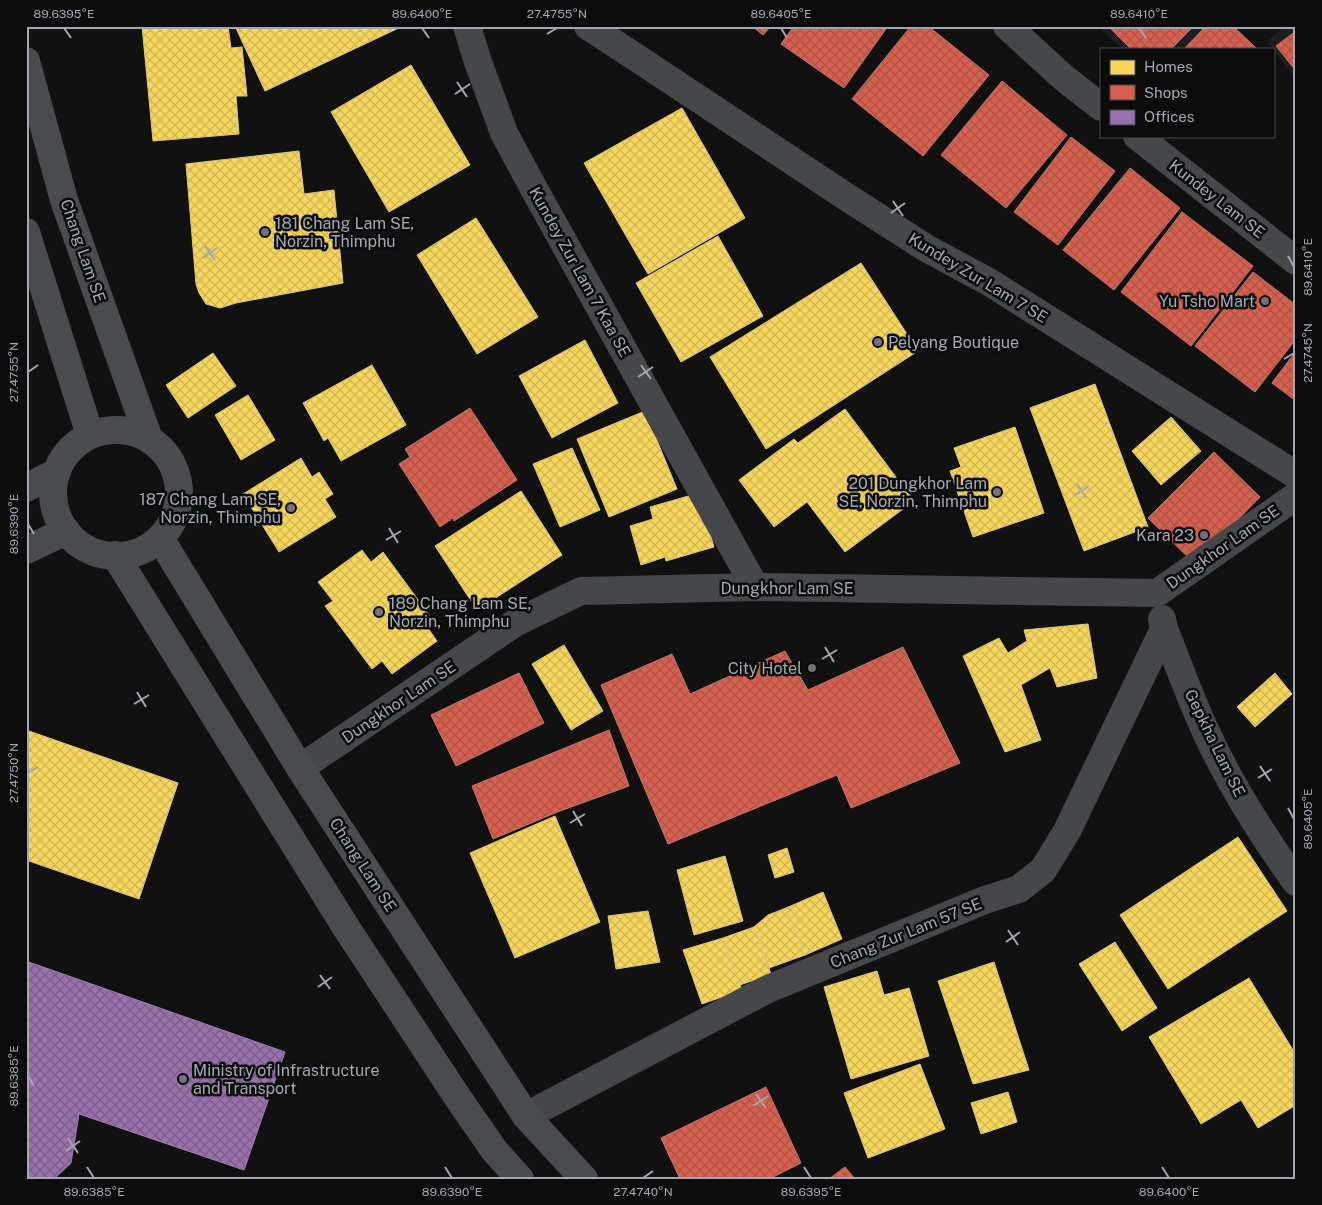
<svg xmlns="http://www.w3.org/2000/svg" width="1322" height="1205" font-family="'Public Sans',sans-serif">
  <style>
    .built { fill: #1e1e20 }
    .homes { fill: url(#homes-cross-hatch); stroke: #ddc876 }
    .shops { fill: url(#shops-cross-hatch); stroke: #c6766b }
    .offices { fill: url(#offices-cross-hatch); stroke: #9c81ad }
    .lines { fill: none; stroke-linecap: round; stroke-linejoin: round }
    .street { stroke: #46474a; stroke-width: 28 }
    .secondary { stroke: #4a4b4e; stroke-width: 28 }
    .ticks { fill: none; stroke: #a2a8b2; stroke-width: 2 }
    .poi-dot { fill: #6f737a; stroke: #0c0c0d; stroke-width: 2 }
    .labels { text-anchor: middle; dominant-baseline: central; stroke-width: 5; stroke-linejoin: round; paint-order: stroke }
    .street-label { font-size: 16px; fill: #a2a8b2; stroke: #0c0c0d }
    .poi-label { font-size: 16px; fill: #a2a8b2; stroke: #0c0c0d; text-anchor: end }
    .neatline { fill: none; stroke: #a2a8b2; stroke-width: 2 }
    .ticks-label { font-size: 12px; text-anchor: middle; fill: #a2a8b2 }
  </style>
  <defs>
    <pattern id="homes-cross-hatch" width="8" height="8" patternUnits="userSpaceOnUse" patternTransform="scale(1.25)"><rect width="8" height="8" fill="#f6d55c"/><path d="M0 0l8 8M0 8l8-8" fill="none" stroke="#cfb454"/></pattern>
    <pattern id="shops-cross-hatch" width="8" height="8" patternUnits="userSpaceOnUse" patternTransform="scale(1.25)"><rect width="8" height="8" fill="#d6604d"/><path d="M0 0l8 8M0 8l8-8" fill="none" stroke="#ad5447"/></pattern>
    <pattern id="offices-cross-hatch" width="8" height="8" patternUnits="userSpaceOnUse" patternTransform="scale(1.25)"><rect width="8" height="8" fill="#9970ab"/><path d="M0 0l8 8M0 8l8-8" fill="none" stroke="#7a5d88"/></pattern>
  </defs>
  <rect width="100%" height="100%" fill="#111112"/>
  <g class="built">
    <polygon points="1097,26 1207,26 1186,49 1123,49"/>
    <polygon points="1285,26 1296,26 1296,79 1273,50 1273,49 1267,42"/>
  </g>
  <g class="homes">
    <polygon points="142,26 228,26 231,48 242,47 247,96 236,96 239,134 153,141"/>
    <polygon points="235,26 403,26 265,91"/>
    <polygon points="411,65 470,165 389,212 331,112"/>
    <polygon points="682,108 745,218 648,274 584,163"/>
    <polygon points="299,151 304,194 334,190 343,283 236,303 220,308 206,304 199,293 196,284 186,164"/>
    <polygon points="476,218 538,317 477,354 417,255"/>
    <polygon points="718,236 763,316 681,362 636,283"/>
    <polygon points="861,263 918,351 766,449 710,357"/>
    <polygon points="585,340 618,403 552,438 519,376"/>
    <polygon points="213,353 236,386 188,418 166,385"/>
    <polygon points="372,365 406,425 341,461 328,438 324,441 303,403"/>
    <polygon points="1095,384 1148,527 1084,551 1030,408"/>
    <polygon points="248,395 275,440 241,460 215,415"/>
    <polygon points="845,409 914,501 845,552 807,502 774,527 739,480 794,439 798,443"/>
    <polygon points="645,411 677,489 609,517 577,439"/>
    <polygon points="1171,417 1201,451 1161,485 1132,451"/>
    <polygon points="1015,427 1044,513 973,537 950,471 961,467 954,448"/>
    <polygon points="572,448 600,510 560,527 533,464"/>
    <polygon points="301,458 312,477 319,472 333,494 325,499 336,517 279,552 243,494"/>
    <polygon points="521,491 562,555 477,610 435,546"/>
    <polygon points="699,493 714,547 666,561 665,557 641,565 630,526 653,519 650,507"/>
    <polygon points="362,550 371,562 383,552 432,619 425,624 437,641 392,674 382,661 372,669 325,606 333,601 318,582"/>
    <polygon points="1088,624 1097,678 1057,687 1050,668 1021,685 1041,740 1005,752 963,656 999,638 1008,653 1027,641 1024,630"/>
    <polygon points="564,645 603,711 571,730 532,664"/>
    <polygon points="1275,673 1292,694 1255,727 1237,707"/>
    <polygon points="26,730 178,783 139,899 26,860"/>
    <polygon points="555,816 600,922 515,958 470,853"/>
    <polygon points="1238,837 1287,911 1168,989 1120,915"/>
    <polygon points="787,848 794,872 775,878 768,855"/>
    <polygon points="725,856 743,921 694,935 677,870"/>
    <polygon points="823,892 842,939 805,955 786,908"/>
    <polygon points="786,908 805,955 769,968 754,927 768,915"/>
    <polygon points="648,911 660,962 616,969 608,916"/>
    <polygon points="754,927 771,974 740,985 723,938"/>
    <polygon points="723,938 742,990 702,1004 683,950"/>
    <polygon points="1115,942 1157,1008 1122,1031 1079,964"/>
    <polygon points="994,962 1029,1070 973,1084 938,981"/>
    <polygon points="877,971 884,995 909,988 929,1056 851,1079 824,987"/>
    <polygon points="1249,978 1296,1055 1296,1105 1258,1128 1241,1100 1201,1124 1149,1037"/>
    <polygon points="920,1064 945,1129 868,1158 844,1093"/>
    <polygon points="1008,1092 1017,1122 981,1134 971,1103"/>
  </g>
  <g class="shops">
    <polygon points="752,26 771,26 763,35"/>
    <polygon points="794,26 888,26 844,88 781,44"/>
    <polygon points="911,26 928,26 989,75 923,156 852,99"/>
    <polygon points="1108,26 1194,26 1171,49 1131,49"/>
    <polygon points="1206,26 1233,26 1257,49 1184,49"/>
    <polygon points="1296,31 1296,71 1276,46"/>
    <polygon points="1002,81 1067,135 1006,208 941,155"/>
    <polygon points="1071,137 1115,171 1058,245 1014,212"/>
    <polygon points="1130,168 1180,208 1114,290 1063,250"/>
    <polygon points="1182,212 1253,266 1191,346 1121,292"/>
    <polygon points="1253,272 1296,305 1296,339 1255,392 1195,346"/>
    <polygon points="1296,351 1296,401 1272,383"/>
    <polygon points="470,408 517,480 454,521 453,518 440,527 399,464 410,457 405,449"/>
    <polygon points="1214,452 1260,497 1195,564 1148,518"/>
    <polygon points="903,647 960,763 851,808 837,775 668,844 601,685 672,654 690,694 785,651 808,690"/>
    <polygon points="519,673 544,723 456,766 431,715"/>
    <polygon points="609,730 629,786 560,811 493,839 472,786"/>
    <polygon points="766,1087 801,1163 769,1179 680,1179 661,1138"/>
    <polygon points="845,1167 855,1179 829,1179"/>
  </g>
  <polygon class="offices" points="26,961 285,1052 244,1170 79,1114 71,1163 54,1179 26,1179"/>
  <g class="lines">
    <g class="street">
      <polyline points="467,26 477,59 504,133 533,187 755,587"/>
      <polyline points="588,26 637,58 842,194 926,248 989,282 1296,475"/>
      <polyline points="1007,26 1064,78 1101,107"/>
      <polyline points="1137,136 1296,261"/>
      <path d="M1162,619L1164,629C1178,663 1190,698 1206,732C1230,784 1262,835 1296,882"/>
      <polyline points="300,768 515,623 581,591 755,587 1157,593 1296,496"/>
      <polyline points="526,1116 768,989 985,900 1019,889 1043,870 1067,831 1164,629"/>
    </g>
    <g class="secondary">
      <polyline points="26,61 64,200 149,439"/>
      <polyline points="26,232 90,435"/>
      <circle cx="116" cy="493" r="63"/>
      <polyline points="26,488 57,472"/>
      <polyline points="160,538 300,768 526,1116 584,1179"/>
      <polyline points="26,550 66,531"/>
      <polyline points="115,555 347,929 458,1098 494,1150 520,1179"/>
    </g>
  </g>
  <path class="ticks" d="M64,28L71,38M422,28L429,38M781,28L787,38M1139,28L1146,38M547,34L557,28M457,82L467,97M455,94L470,84M893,201L903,216M891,213L905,203M205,246L215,260M1288,256L1294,267M203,258L217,248M1284,359L1294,353M641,365L651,379M28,372L38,365M638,377L653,367M1077,484L1086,498M1074,496L1089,486M28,524L34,534M389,528L398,543M386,540L401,531M825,647L834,662M822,659L837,650M137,692L146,707M134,704L149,695M1260,766L1270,781M28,773L38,767M1258,778L1272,769M1288,808L1294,819M573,811L582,826M570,823L585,814M1008,930L1018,945M1006,942L1020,932M320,975L330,989M318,987L332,977M28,1076L34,1086M756,1094L766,1108M753,1106L768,1096M68,1138L78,1153M66,1151L80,1141M87,1167L94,1178M445,1167L452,1178M804,1167L811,1178M1162,1167L1169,1178M643,1178L653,1171"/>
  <g class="poi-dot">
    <circle cx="265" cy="232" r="5"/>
    <circle cx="1265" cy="301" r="5"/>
    <circle cx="878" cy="342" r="5"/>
    <circle cx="997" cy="492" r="5"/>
    <circle cx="291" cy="508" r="5"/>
    <circle cx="1204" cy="535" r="5"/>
    <circle cx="379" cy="612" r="5"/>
    <circle cx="812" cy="668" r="5"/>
    <circle cx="183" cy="1079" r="5"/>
  </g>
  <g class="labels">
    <g class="street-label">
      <text transform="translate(1217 199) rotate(38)">Kundey Lam SE</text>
      <text transform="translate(83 251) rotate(71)">Chang Lam SE</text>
      <text transform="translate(580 272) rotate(61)">Kundey Zur Lam 7 Kaa SE</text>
      <text transform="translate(978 278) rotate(31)">Kundey Zur Lam 7 SE</text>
      <text transform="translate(1223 547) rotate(-35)">Dungkhor Lam SE</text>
      <text x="787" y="588">Dungkhor Lam SE</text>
      <text transform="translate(399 702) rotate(-34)">Dungkhor Lam SE</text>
      <text transform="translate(1215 743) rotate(64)">Gepkha Lam SE</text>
      <text transform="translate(363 865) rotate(57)">Chang Lam SE</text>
      <text transform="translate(906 933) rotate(-22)">Chang Zur Lam 57 SE</text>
    </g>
    <g class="poi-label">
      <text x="275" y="223" text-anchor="start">181 Chang Lam SE,<tspan x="275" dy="18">Norzin, Thimphu</tspan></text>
      <text x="1255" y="301">Yu Tsho Mart</text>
      <text x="888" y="342" text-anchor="start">Pelyang Boutique</text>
      <text x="987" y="483">201 Dungkhor Lam<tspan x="987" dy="18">SE, Norzin, Thimphu</tspan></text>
      <text x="281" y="499">187 Chang Lam SE,<tspan x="281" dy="18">Norzin, Thimphu</tspan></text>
      <text x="1194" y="535">Kara 23</text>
      <text x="389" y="603" text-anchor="start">189 Chang Lam SE,<tspan x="389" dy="18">Norzin, Thimphu</tspan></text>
      <text x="802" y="668">City Hotel</text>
      <text x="193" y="1070" text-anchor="start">Ministry of Infrastructure<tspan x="193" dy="18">and Transport</tspan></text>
    </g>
  </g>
  <rect width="1322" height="1205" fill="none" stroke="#0c0c0d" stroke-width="55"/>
  <rect x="1100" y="48" width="175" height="90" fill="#0c0c0d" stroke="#484a4f"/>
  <rect x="1110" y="60" width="25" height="15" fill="#f6d55c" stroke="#484a4f"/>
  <text x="1144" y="72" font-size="15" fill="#a2a8b2">Homes</text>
  <rect x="1110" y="85" width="25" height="15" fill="#d6604d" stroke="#484a4f"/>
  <text x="1144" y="98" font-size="15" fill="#a2a8b2">Shops</text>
  <rect x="1110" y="110" width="25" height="15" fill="#9970ab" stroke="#484a4f"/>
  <text x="1144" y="122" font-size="15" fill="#a2a8b2">Offices</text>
  <rect x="28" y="28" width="1266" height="1150" class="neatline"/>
  <g class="ticks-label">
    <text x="64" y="18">89.6395°E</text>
    <text x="422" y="18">89.6400°E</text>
    <text x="557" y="18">27.4755°N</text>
    <text x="781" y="18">89.6405°E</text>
    <text x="1139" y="18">89.6410°E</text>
    <text transform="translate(1308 267) rotate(-90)" y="4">89.6410°E</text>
    <text transform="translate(1308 353) rotate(-90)" y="4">27.4745°N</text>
    <text transform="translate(14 372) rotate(-90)" y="4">27.4755°N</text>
    <text transform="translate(14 524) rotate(-90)" y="4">89.6390°E</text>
    <text transform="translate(14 773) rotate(-90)" y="4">27.4750°N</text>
    <text transform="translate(1308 819) rotate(-90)" y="4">89.6405°E</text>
    <text transform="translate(14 1076) rotate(-90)" y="4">89.6385°E</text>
    <text x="94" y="1196">89.6385°E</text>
    <text x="452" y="1196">89.6390°E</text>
    <text x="643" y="1196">27.4740°N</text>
    <text x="811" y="1196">89.6395°E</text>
    <text x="1169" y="1196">89.6400°E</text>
  </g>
</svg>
